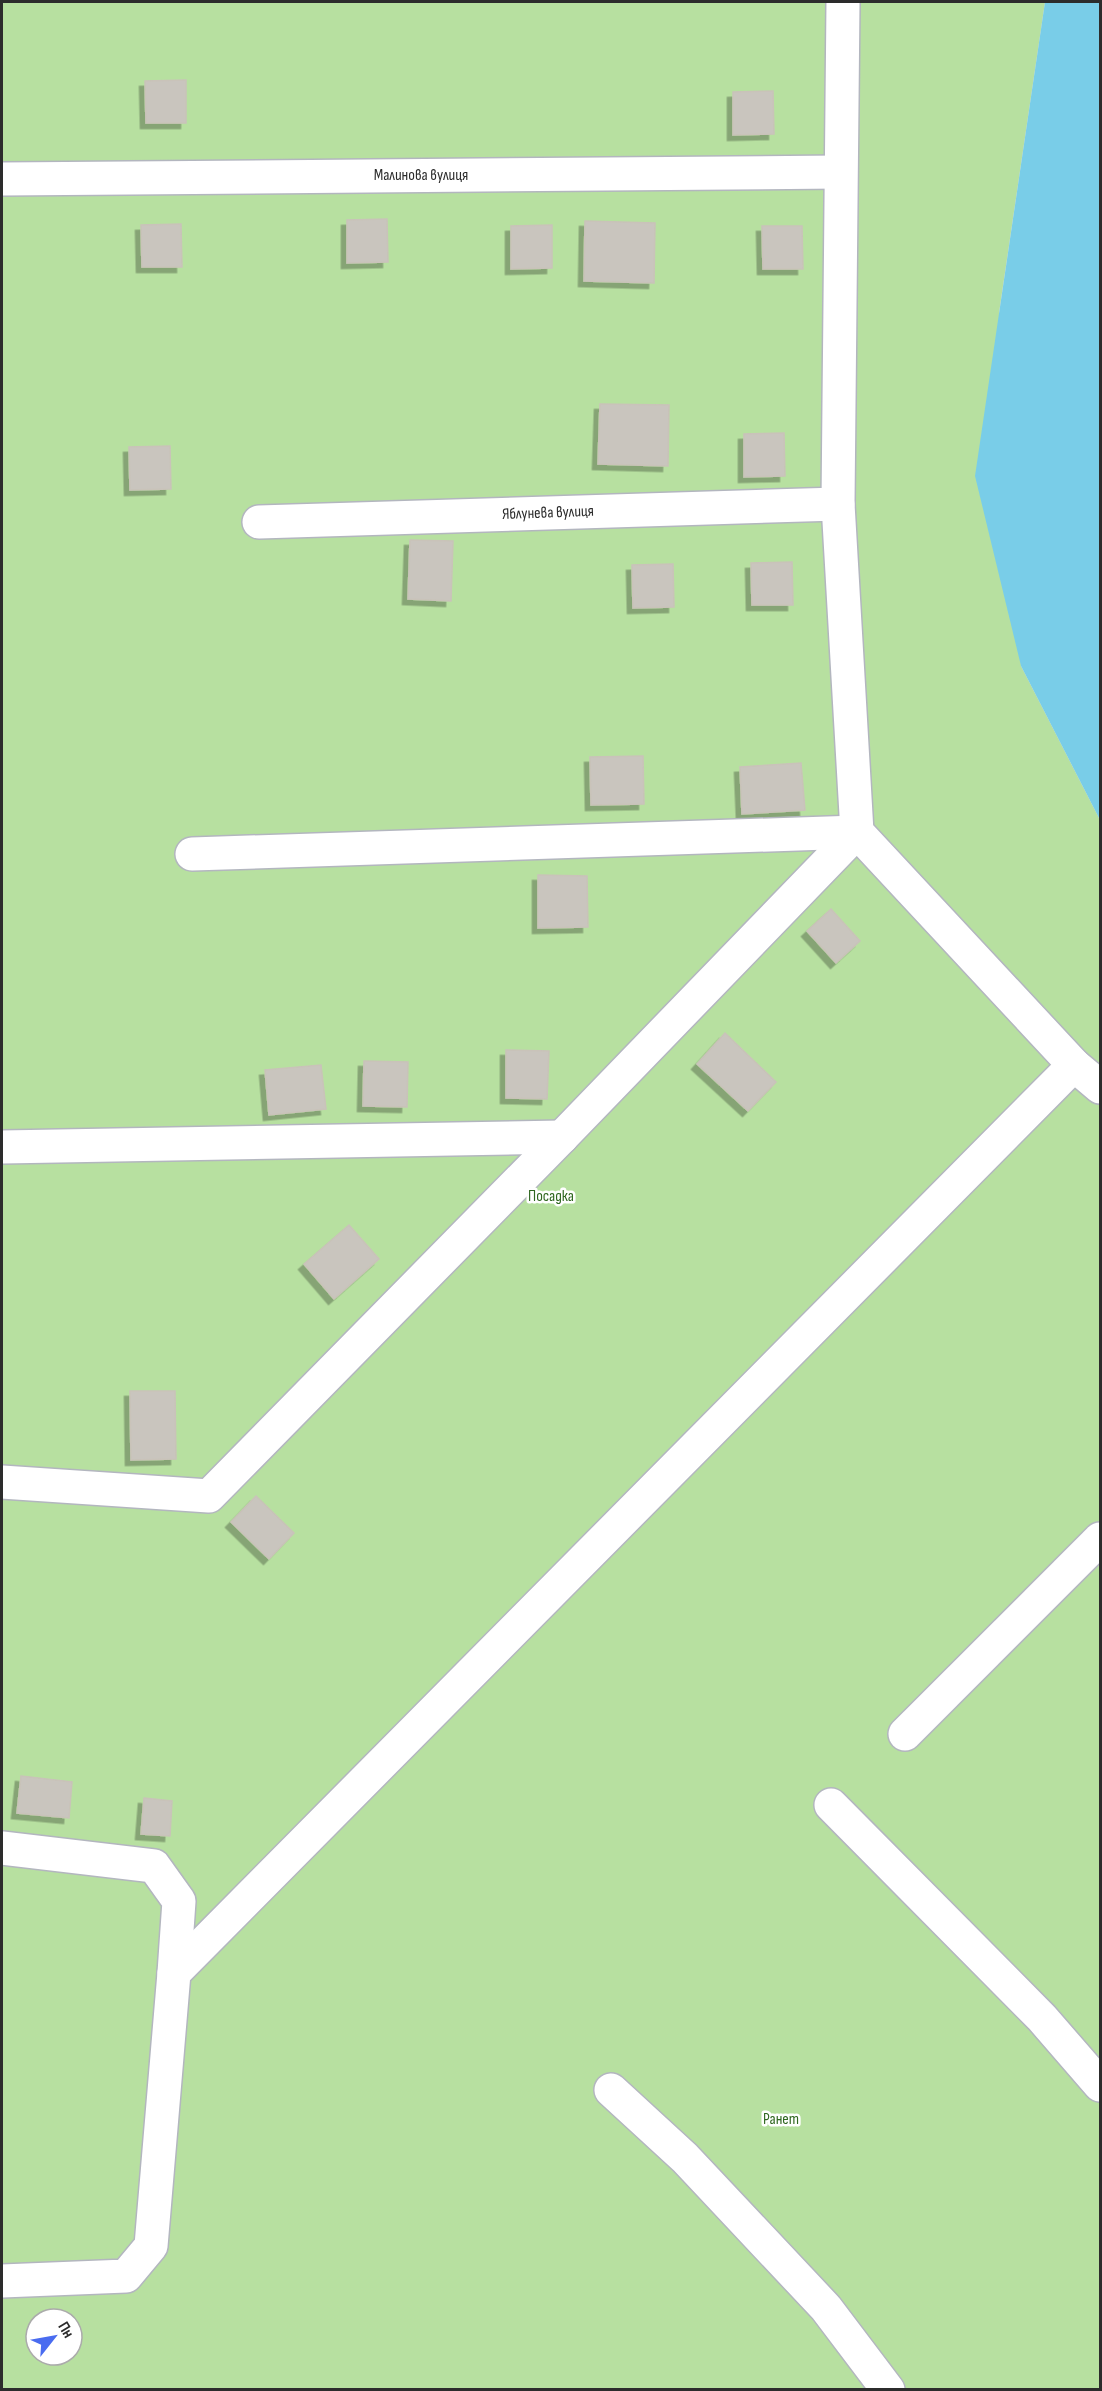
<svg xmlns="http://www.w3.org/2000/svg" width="1102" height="2391" font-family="'Sofia Sans Condensed',sans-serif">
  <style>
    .green { fill: #b7e0a0; fill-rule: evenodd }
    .water { fill: #79cde8 }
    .building { fill: #c9c5be; stroke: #c9c3b9; stroke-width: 1.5; filter: url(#shadow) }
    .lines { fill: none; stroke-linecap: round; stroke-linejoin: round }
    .minor-casing { stroke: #b3b6bf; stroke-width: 36 }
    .minor { stroke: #fff; stroke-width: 33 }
    .labels { text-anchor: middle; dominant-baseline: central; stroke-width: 5; stroke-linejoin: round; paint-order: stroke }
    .street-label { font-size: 16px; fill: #2c2c2c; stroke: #fff }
    .park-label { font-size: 16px; fill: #2f671f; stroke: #fff }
  </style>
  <defs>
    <filter id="shadow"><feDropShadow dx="-5.5" dy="5.5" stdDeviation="0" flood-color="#0004"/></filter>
  </defs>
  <rect width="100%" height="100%" fill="#ede7e0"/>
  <path class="green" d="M2,2H1045L999,313L1021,666L1100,820V2389L2,2390ZM36,2319H72V2355H36Z"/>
  <polygon class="water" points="1045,2 1100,2 1100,820 1021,666 975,476"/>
  <g class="building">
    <polygon points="186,80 186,123 146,123 145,81"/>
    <polygon points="773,91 774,134 733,135 733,92"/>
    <polygon points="387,219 388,262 347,263 347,220"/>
    <polygon points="585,221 655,223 654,283 584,281"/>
    <polygon points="181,224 182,267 142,267 141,225"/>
    <polygon points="552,225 552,268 511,269 511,226"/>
    <polygon points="762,226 802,226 803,269 763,269"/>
    <polygon points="600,404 669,405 668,466 598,464"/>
    <polygon points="784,433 785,476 744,477 744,434"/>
    <polygon points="170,446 171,489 130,490 129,447"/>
    <polygon points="410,540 453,541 451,601 408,599"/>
    <polygon points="792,562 793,605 752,605 751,563"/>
    <polygon points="673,564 674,607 633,608 632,565"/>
    <polygon points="643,756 644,804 591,805 590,757"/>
    <polygon points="801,763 805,810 742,814 740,767"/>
    <polygon points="538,875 587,876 588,927 538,928"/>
    <polygon points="831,909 860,941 836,963 807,931"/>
    <polygon points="725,1033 776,1082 748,1111 697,1064"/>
    <polygon points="506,1050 549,1051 547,1099 506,1098"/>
    <polygon points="364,1061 408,1062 407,1107 363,1106"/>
    <polygon points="321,1065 326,1109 269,1115 265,1070"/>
    <polygon points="349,1225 379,1259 334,1299 304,1264"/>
    <polygon points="130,1391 175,1391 176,1459 131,1460"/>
    <polygon points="256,1496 294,1533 269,1559 231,1522"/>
    <polygon points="21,1776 72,1782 69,1818 17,1813"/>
    <polygon points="144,1798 172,1801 170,1836 141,1834"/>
  </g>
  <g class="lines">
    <g class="minor-casing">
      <g id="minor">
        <polyline points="843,2 838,504 857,832 1074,1065 1100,1087"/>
        <polyline points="2,179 840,172"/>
        <polyline points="259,522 838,504"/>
        <polyline points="192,854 857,832"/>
        <polyline points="2,1147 562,1137"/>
        <polyline points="2,1482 209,1496 562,1137 857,832"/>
        <polyline points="905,1734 1100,1539"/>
        <polyline points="831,1805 1042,2018 1100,2085"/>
        <polyline points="2,1848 154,1866 179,1901 174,1973"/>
        <polyline points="611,2090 685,2158 826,2308 888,2390"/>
        <polyline points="2,2281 126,2276 151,2246 174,1973 1074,1065"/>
      </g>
    </g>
    <use href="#minor" class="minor"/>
  </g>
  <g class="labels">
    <g class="street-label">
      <text x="421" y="175">Малинова вулиця</text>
      <text transform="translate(548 513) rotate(-2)">Яблунева вулиця</text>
    </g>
    <g class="park-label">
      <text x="551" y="1196">Посадка</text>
      <text x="781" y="2119">Ранет</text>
    </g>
  </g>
  <rect width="1102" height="2391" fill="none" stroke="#2c2c2c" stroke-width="6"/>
  <g transform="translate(54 2337) rotate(59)"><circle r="28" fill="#ffffff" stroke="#ababab" stroke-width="1.5"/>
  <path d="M0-4.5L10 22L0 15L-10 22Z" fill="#4a6cf0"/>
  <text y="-9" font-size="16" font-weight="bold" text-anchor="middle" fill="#2c2c2c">Пн</text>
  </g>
</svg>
